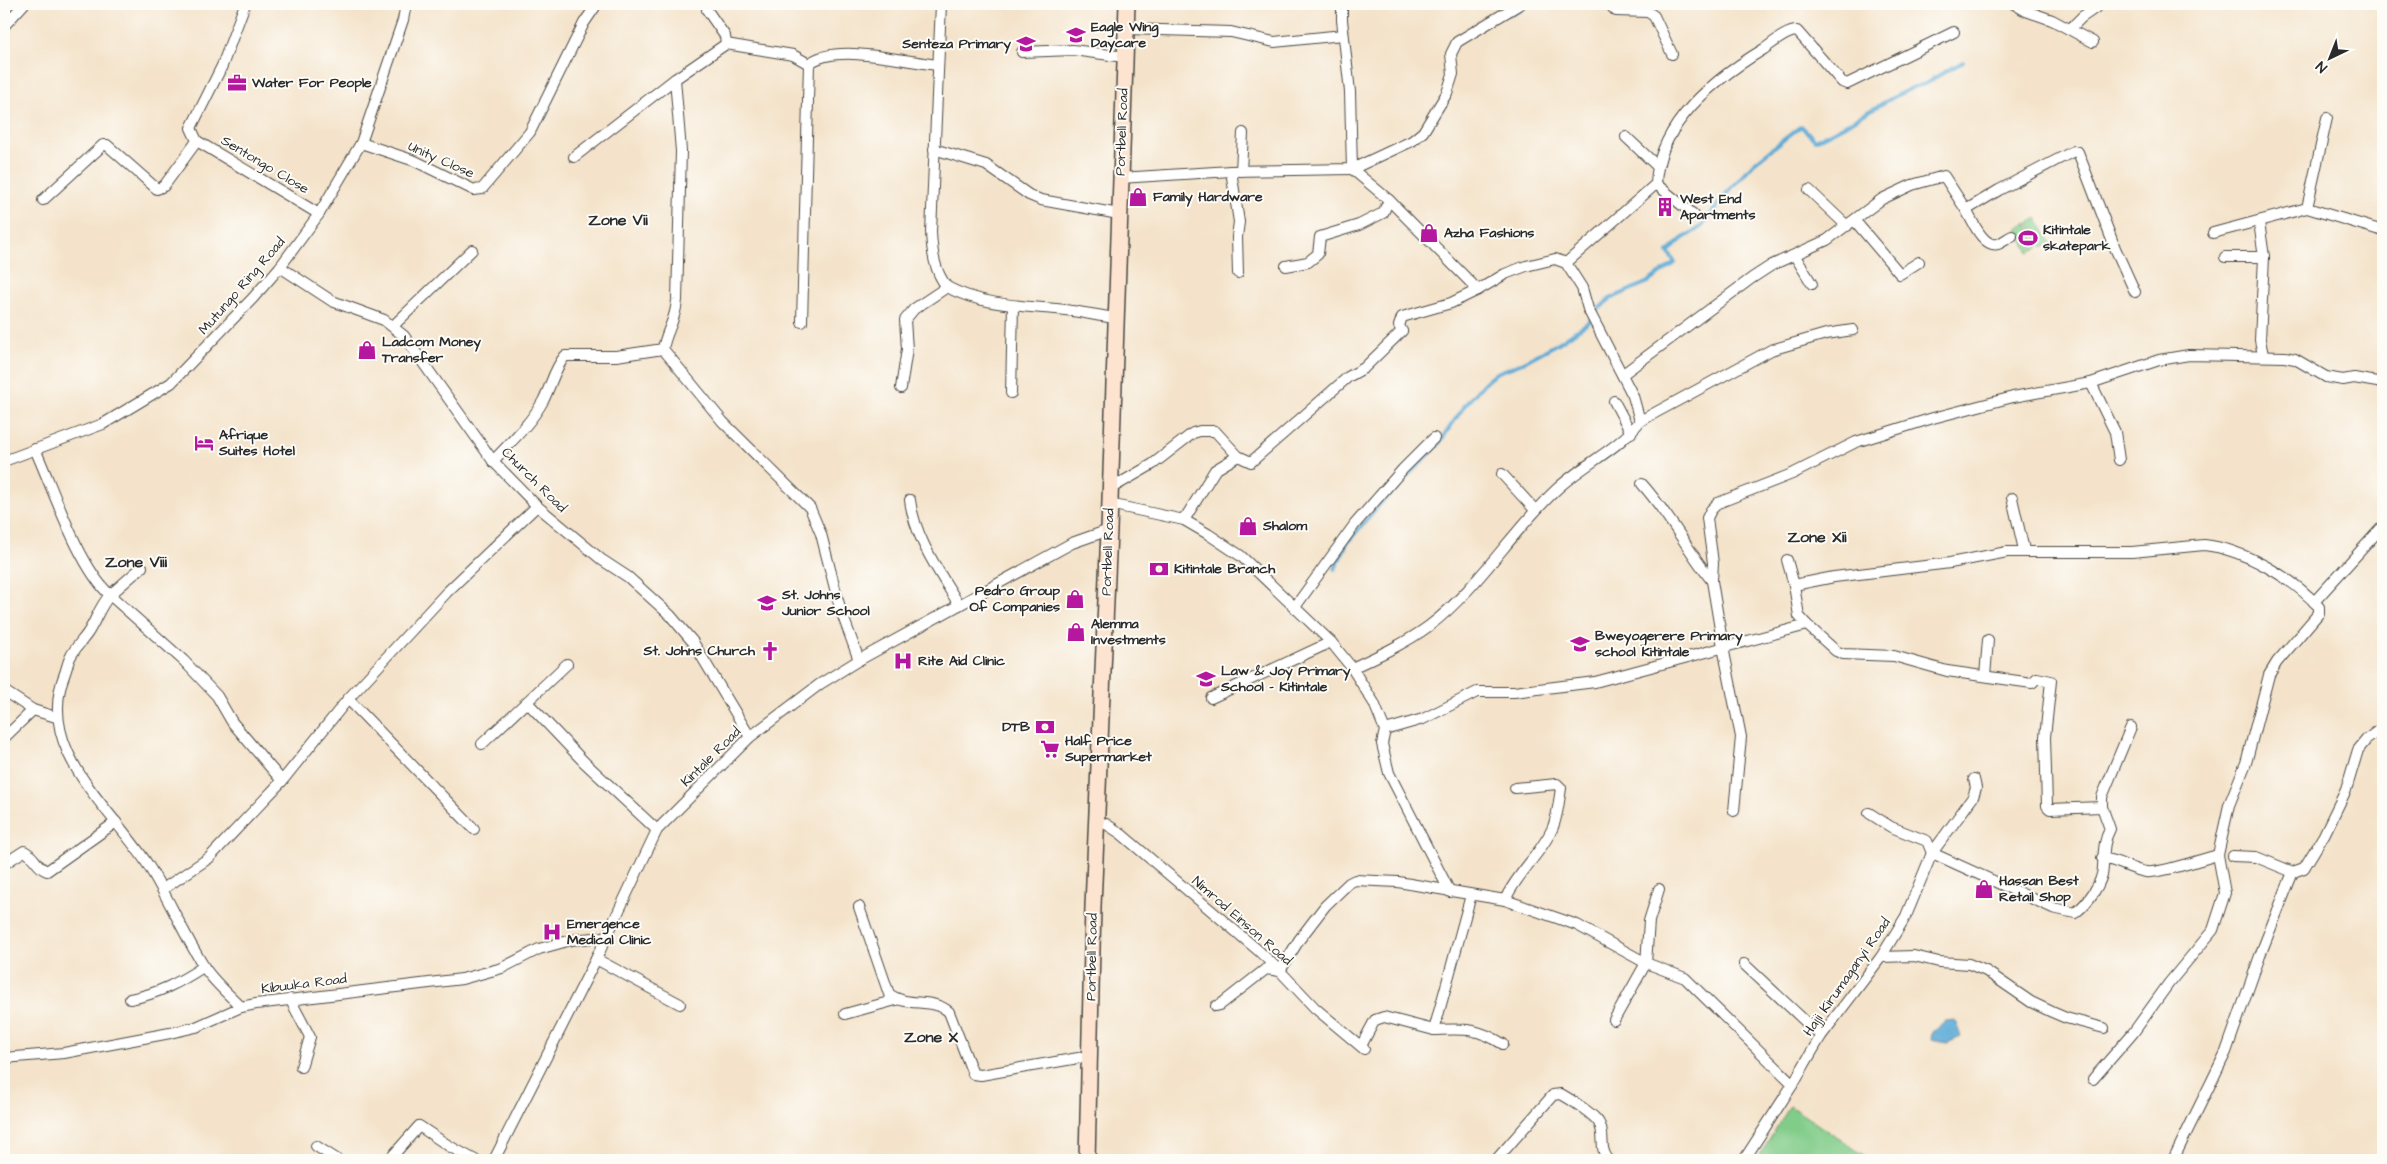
<svg xmlns="http://www.w3.org/2000/svg" width="2387" height="1164" font-family="'Architects Daughter',sans-serif">
  <style>
    .green { fill: #81cc89; stroke: #567c5a }
    .water { fill: #5caad6; stroke: #446a80 }
    .lines { fill: none; stroke-linecap: round; stroke-linejoin: round }
    .stream { stroke: #5caad6; stroke-width: 4 }
    .street-casing { stroke: #494743; stroke-width: 12 }
    .secondary-casing { stroke: #494743; stroke-width: 18 }
    .street { stroke: #fff; stroke-width: 10 }
    .secondary { stroke: #fde4d0; stroke-width: 15 }
    .labels { text-anchor: middle; dominant-baseline: central; stroke-width: 4; stroke-linejoin: round; paint-order: stroke }
    .poi-label { font-size: 14px; font-weight: bold; fill: #2b2b2b; stroke: #fdfcf7; text-anchor: start }
    .street-label { font-size: 14px; fill: #2b2b2b; stroke: #fdfcf7 }
    .quarter-label { font-size: 16px; font-weight: bold; fill: #2b2b2b; stroke: #fdfcf7 }
  </style>
  <rect width="100%" height="100%" fill="#fdfcf7"/>
  <filter id="ink" filterUnits="userSpaceOnUse"><feTurbulence type="fractalNoise" baseFrequency=".02" numOctaves="2"/><feDisplacementMap in="SourceGraphic" scale="10" xChannelSelector="R" yChannelSelector="G"/><feConvolveMatrix kernelMatrix="1 2 1 2 8 2 1 2 1" color-interpolation-filters="sRGB"/></filter>
  <filter id="wash" filterUnits="userSpaceOnUse"><feTurbulence type="fractalNoise" baseFrequency=".0096" numOctaves="4" result="noise"/><feDisplacementMap in="SourceGraphic" scale="20" xChannelSelector="R" yChannelSelector="G"/><feGaussianBlur stdDeviation="1.12" result="paint"/><feColorMatrix in="noise" values="0 0 0 0 0 0 0 0 0 0 0 0 0 0 0 0 0 1.4 0 .05"/><feComposite in="paint" operator="in"/></filter>
  <g filter="url(#wash)">
    <rect width="100%" height="100%" fill="#f4e3ca"/>
    <g class="green">
      <polygon points="2037,218 2051,243 2043,248 2029,223"/>
      <polygon points="2027,223 2039,248 2029,253 2017,228"/>
      <polygon points="1790,1106 1871,1160 1757,1160"/>
    </g>
    <polygon class="water" points="1955,1020 1961,1037 1947,1043 1931,1040 1932,1032 1945,1021"/>
    <g class="lines">
      <g class="stream">
        <polyline points="1510,15 1531,4"/>
        <path d="M1335,569L1347,543L1379,505L1438,445L1465,405L1484,383L1496,373L1520,364L1557,344L1589,322L1594,313L1610,299L1648,282L1675,263L1668,252L1682,239L1702,226L1727,193L1754,163L1801,126L1815,140C1849,126 1880,102 1914,87C1921,85 1930,84 1934,78L1963,62"/>
      </g>
    </g>
  </g>
  <g filter="url(#ink)">
    <g class="lines">
      <g class="street-casing">
        <g id="street">
          <polyline points="245,4 222,66 191,128 197,141 319,214"/>
          <path d="M941,4L931,232C932,251 934,271 947,287"/>
          <polyline points="1609,4 1616,11 1648,12 1654,16 1672,54"/>
          <polyline points="2014,4 2026,11 2052,20 2093,42"/>
          <polyline points="1342,7 1342,20 1350,92 1352,169 1389,200 1478,290"/>
          <polyline points="707,10 725,36 726,44"/>
          <polyline points="4,26 24,4"/>
          <polyline points="1126,29 1231,32 1274,42 1343,35"/>
          <polyline points="2070,29 2082,17 2101,4"/>
          <polyline points="1022,52 1073,50 1125,57"/>
          <path d="M675,79L681,151L677,300C676,320 666,331 663,349L723,422L810,508L821,534L840,608L859,660"/>
          <polyline points="1626,137 1657,166"/>
          <polyline points="361,143 415,161 474,190 482,189 530,132 584,23 597,4"/>
          <polyline points="934,149 986,165 1029,195 1041,200 1119,214"/>
          <polyline points="574,157 675,79 726,44 793,55 809,64"/>
          <polyline points="1231,171 1239,222 1237,237 1238,273"/>
          <polyline points="1241,171 1243,133"/>
          <polyline points="1120,178 1231,171 1352,169 1412,141 1423,132 1447,93 1453,74 1451,54 1457,42 1520,4"/>
          <polyline points="1656,184 1694,215"/>
          <polyline points="1809,190 1847,226"/>
          <polyline points="43,200 103,145 107,145 157,189 164,186 197,141"/>
          <polyline points="2307,208 2327,118"/>
          <path d="M1966,210C1972,220 1983,248 1998,244C2003,242 2008,238 2012,236"/>
          <polyline points="1855,221 1900,274 1919,262"/>
          <polyline points="2259,222 2264,257 2260,340 2263,355"/>
          <polyline points="2213,233 2307,208 2383,231"/>
          <polyline points="1795,256 1812,284"/>
          <polyline points="2225,257 2264,257"/>
          <path d="M1566,263L1656,184C1658,123 1716,78 1764,49C1773,43 1786,31 1797,31L1842,82L1847,84L1954,32"/>
          <polyline points="1286,266 1308,262 1318,254 1320,237 1359,225 1383,213 1389,200"/>
          <polyline points="280,267 332,301 384,320 404,336 493,461 537,506 602,560 628,577 670,615 693,642 750,737"/>
          <path d="M802,322L809,64C834,42 905,62 938,65"/>
          <polyline points="393,326 472,250"/>
          <polyline points="1623,374 1752,278 1772,265 1827,240 1882,199 1912,185 1944,176 1966,210 1999,190 2074,151 2078,152 2115,248 2135,292"/>
          <polyline points="2091,383 2115,432 2119,460"/>
          <path d="M901,388L907,349L905,320L914,309L947,287C982,306 1027,306 1065,310C1082,312 1099,316 1116,318"/>
          <polyline points="1011,393 1013,306"/>
          <polyline points="1614,401 1631,433"/>
          <path d="M35,449C53,489 79,567 110,595C99,607 96,621 87,634C82,641 75,648 71,656C68,661 67,668 65,673C34,750 111,807 148,865C168,897 183,933 203,965C212,981 229,994 241,1007"/>
          <polyline points="4,461 103,424 171,383 253,298 280,267 319,214 361,143 403,20 406,4"/>
          <path d="M493,461C510,443 531,423 543,401C551,386 554,369 565,356H616L663,349"/>
          <polyline points="1502,474 1535,510"/>
          <path d="M1642,484C1669,514 1687,549 1712,581"/>
          <polyline points="1110,489 1153,464 1193,433 1200,431 1215,431 1238,456 1251,462 1348,377 1364,368 1402,331 1399,326 1402,317 1451,303 1478,290 1505,274 1526,266 1555,259 1566,263 1582,288 1588,309 1633,396 1640,421"/>
          <polyline points="2012,498 2024,550"/>
          <path d="M910,500C915,539 939,571 959,605"/>
          <polyline points="1109,504 1184,520 1208,534 1241,556 1331,642 1352,668 1374,703 1385,730 1382,744 1389,773 1450,892"/>
          <polyline points="1184,520 1215,470 1238,456"/>
          <polyline points="1787,560 1794,585 1799,616 1807,625"/>
          <polyline points="142,567 110,595 184,661 217,696 232,722 282,781"/>
          <path d="M1794,585L1834,577L1950,563L2007,552H2132L2204,545C2243,549 2293,578 2319,607V613L2277,662L2269,675L2246,763L2229,805L2218,855L2225,893L2213,930L2169,983L2133,1033L2093,1079"/>
          <polyline points="2314,602 2383,526"/>
          <polyline points="1295,607 1355,524 1403,469 1434,438"/>
          <path d="M1352,668C1378,656 1406,643 1429,626C1477,590 1513,529 1558,488C1584,464 1619,449 1640,421L1771,350L1826,334L1853,330"/>
          <polyline points="1985,676 1988,640"/>
          <polyline points="4,691 33,710 56,717"/>
          <polyline points="1211,698 1331,642"/>
          <polyline points="348,699 474,829"/>
          <polyline points="527,702 584,762 657,830"/>
          <polyline points="1385,730 1423,719 1477,692 1514,692 1595,682 1807,625 1836,651 1843,654 1894,656 1947,671 2032,683 2037,678 2051,681 2045,737 2047,806 2050,809 2102,807"/>
          <polyline points="4,738 33,710"/>
          <polyline points="482,744 567,664"/>
          <polyline points="1734,811 1741,737 1723,647 1712,581 1713,563 1707,518 1711,510 1718,503 1792,474 1856,442 1933,418 2013,397 2091,383 2159,360 2189,355 2285,357 2295,359 2326,377 2343,380 2354,378 2383,383"/>
          <path d="M1869,813L1891,827L1927,841L1932,853L2053,908L2075,913C2087,904 2103,883 2103,867C2104,853 2103,842 2110,829L2102,807V797L2131,727"/>
          <polyline points="1096,821 1106,824 1120,833 1260,952 1280,971 1315,1008 1364,1049"/>
          <polyline points="2233,856 2256,857 2293,872"/>
          <path d="M2102,858C2118,860 2131,870 2146,872C2160,874 2202,859 2218,855"/>
          <path d="M4,864L24,851C34,855 37,868 47,871L116,822"/>
          <polyline points="163,889 209,858 282,781 348,699 447,592 537,506"/>
          <path d="M1505,900C1517,873 1542,853 1553,827C1558,814 1559,801 1561,788L1557,784L1515,788"/>
          <path d="M859,907L889,994C907,1008 933,997 949,1012L973,1074L981,1075L1090,1056"/>
          <polyline points="1881,957 1914,956 1939,962 1969,964 1986,971 2031,1002 2052,1012 2066,1018 2104,1028"/>
          <polyline points="596,959 680,1004"/>
          <polyline points="1744,964 1821,1036"/>
          <path d="M130,999C158,994 180,982 203,967"/>
          <polyline points="290,999 310,1037 301,1067"/>
          <polyline points="1216,1006 1220,1005 1266,969 1280,971 1299,940 1325,906 1349,883 1355,880 1398,882 1505,900 1577,925 1646,963 1685,978 1793,1084"/>
          <polyline points="845,1014 896,1000"/>
          <polyline points="1614,1020 1646,963 1649,921 1659,889"/>
          <path d="M1434,1030C1465,1029 1475,1027 1503,1044"/>
          <polyline points="1361,1046 1375,1020 1384,1017 1434,1030 1471,895"/>
          <polyline points="4,1058 64,1053 170,1033 196,1027 241,1007 256,1004 462,979 502,968 539,949 571,940 605,937"/>
          <polyline points="316,1146 338,1160"/>
          <polyline points="389,1160 419,1126 449,1146 475,1160"/>
          <polyline points="494,1160 596,959 657,830 750,737 820,684 859,660 1072,543 1109,530"/>
          <path d="M1496,1160L1553,1095L1561,1094C1570,1099 1595,1115 1599,1123C1606,1135 1598,1149 1609,1160"/>
          <polyline points="1744,1160 1793,1084 1821,1036 1881,957 1906,916 1932,853 1973,797 1976,788 1974,779"/>
          <polyline points="2173,1160 2226,1052 2261,953 2293,872 2304,868 2324,835 2346,790 2358,750 2366,740 2383,727"/>
        </g>
      </g>
      <g class="secondary-casing">
        <polyline id="secondary" points="1087,1160 1093,906 1109,530 1127,4"/>
      </g>
      <use href="#street" class="street"/>
      <use href="#secondary" class="secondary"/>
    </g>
  </g>
  <defs>
    <g id="school-bare" transform="scale(1.5)"><path d="M0-5L7-2L0 1L-7-2ZM-4 1L0 2.5L4 1V4Q0 6-4 4Z" fill="#b5179e" stroke="#fdfcf7" stroke-width="2.5" paint-order="stroke"/></g>
    <g id="office-bare" transform="scale(1.5)"><path d="M-6-3h4V-5.5h4V-3h4V5H-6ZM-1-4.5V-3h2v-1.5ZM-6 0V1H6V0Z" fill="#b5179e" stroke="#fdfcf7" stroke-width="2.5" paint-order="stroke"/></g>
    <g id="shop-bare" transform="scale(1.5)"><path d="M-5-2.5h2.3a2.7 3.5 0 0 1 5.4 0H5L5.5 6h-11ZM-1.5-2.5h3a1.5 2.3 0 0 0-3 0Z" fill="#b5179e" stroke="#fdfcf7" stroke-width="2.5" paint-order="stroke"/></g>
    <g id="building-bare" transform="scale(1.5)"><path d="M-4-6H4V6H1V3H-1V6H-4ZM-2.5-4.3h1.7v1.8h-1.7ZM.8-4.3h1.7v1.8H.8ZM-2.5-1h1.7V.8h-1.7ZM.8-1h1.7V.8H.8Z" fill="#b5179e" stroke="#fdfcf7" stroke-width="2.5" paint-order="stroke"/></g>
    <g id="stadium-bare" transform="scale(1.5)"><path d="M0-5a6.5 5 0 1 0 0 10a6.5 5 0 1 0 0-10ZM-3.5-1.8h7v3.6h-7Z" fill="#b5179e" stroke="#fdfcf7" stroke-width="2.5" paint-order="stroke"/></g>
    <g id="hotel-bare" transform="scale(1.5)"><path d="M-6-4.5h1.5V1H6V5H4.5V3h-9V5H-6ZM-4 0a1.8 1.8 0 1 1 3.6 0ZM.5 0V-2.5h3Q6-2.5 6 0Z" fill="#b5179e" stroke="#fdfcf7" stroke-width="2.5" paint-order="stroke"/></g>
    <g id="bank-bare" transform="scale(1.5)"><path d="M-6-4H6V4H-6ZM0-2.3a2.3 2.3 0 1 0 0 4.6a2.3 2.3 0 1 0 0-4.6Z" fill="#b5179e" stroke="#fdfcf7" stroke-width="2.5" paint-order="stroke"/></g>
    <g id="church-bare" transform="scale(1.5)"><path d="M-1.2-6h2.4v3.5h3.3v2.4h-3.3V6h-2.4V-.1h-3.3v-2.4h3.3Z" fill="#b5179e" stroke="#fdfcf7" stroke-width="2.5" paint-order="stroke"/></g>
    <g id="hospital-bare" transform="scale(1.5)"><path d="M-5-5h3v3.5h4V-5h3V5h-3V1.5h-4V5h-3Z" fill="#b5179e" stroke="#fdfcf7" stroke-width="2.5" paint-order="stroke"/></g>
    <g id="supermarket-bare" transform="scale(1.5)"><path d="M-6-5.5h2.5l.6 2H6L4.5 2H-2.5L-4.4-4H-6ZM-1.5 3.2a1.3 1.3 0 1 0 .1 0ZM3 3.2a1.3 1.3 0 1 0 .1 0Z" fill="#b5179e" stroke="#fdfcf7" stroke-width="2.5" paint-order="stroke"/></g>
  </defs>
  <g fill-rule="evenodd">
    <use href="#school-bare" x="1076" y="35"/>
    <use href="#school-bare" x="1026" y="44"/>
    <use href="#office-bare" x="237" y="83"/>
    <use href="#shop-bare" x="1138" y="197"/>
    <use href="#building-bare" x="1665" y="207"/>
    <use href="#shop-bare" x="1429" y="233"/>
    <use href="#stadium-bare" x="2028" y="238"/>
    <use href="#shop-bare" x="367" y="350"/>
    <use href="#hotel-bare" x="204" y="443"/>
    <use href="#shop-bare" x="1248" y="526"/>
    <use href="#bank-bare" x="1159" y="569"/>
    <use href="#shop-bare" x="1075" y="599"/>
    <use href="#school-bare" x="767" y="603"/>
    <use href="#shop-bare" x="1076" y="632"/>
    <use href="#school-bare" x="1580" y="644"/>
    <use href="#church-bare" x="770" y="651"/>
    <use href="#hospital-bare" x="903" y="661"/>
    <use href="#school-bare" x="1206" y="679"/>
    <use href="#bank-bare" x="1045" y="727"/>
    <use href="#supermarket-bare" x="1050" y="749"/>
    <use href="#shop-bare" x="1984" y="889"/>
    <use href="#hospital-bare" x="552" y="932"/>
  </g>
  <g class="labels">
    <g class="poi-label">
      <text x="1091" y="27">Eagle Wing<tspan x="1091" dy="16">Daycare</tspan></text>
      <text x="1011" y="44" text-anchor="end">Senteza Primary</text>
      <text x="252" y="83">Water For People</text>
      <text x="1153" y="197">Family Hardware</text>
      <text x="1680" y="199">West End<tspan x="1680" dy="16">Apartments</tspan></text>
      <text x="2043" y="230">Kitintale<tspan x="2043" dy="16">skatepark</tspan></text>
      <text x="1444" y="233">Azha Fashions</text>
      <text x="382" y="342">Ladcom Money<tspan x="382" dy="16">Transfer</tspan></text>
      <text x="219" y="435">Afrique<tspan x="219" dy="16">Suites Hotel</tspan></text>
      <text x="1263" y="526">Shalom</text>
      <text x="1174" y="569">Kitintale Branch</text>
      <text x="1060" y="591" text-anchor="end">Pedro Group<tspan x="1060" dy="16">Of Companies</tspan></text>
      <text x="782" y="595">St. Johns<tspan x="782" dy="16">Junior School</tspan></text>
      <text x="1091" y="624">Alemma<tspan x="1091" dy="16">Investments</tspan></text>
      <text x="1595" y="636">Bweyogerere Primary<tspan x="1595" dy="16">school Kitintale</tspan></text>
      <text x="755" y="651" text-anchor="end">St. Johns Church</text>
      <text x="918" y="661">Rite Aid Clinic</text>
      <text x="1221" y="671">Law &amp; Joy Primary<tspan x="1221" dy="16">School - Kitintale</tspan></text>
      <text x="1030" y="727" text-anchor="end">DTB</text>
      <text x="1065" y="741">Half Price<tspan x="1065" dy="16">Supermarket</tspan></text>
      <text x="1999" y="881">Hassan Best<tspan x="1999" dy="16">Retail Shop</tspan></text>
      <text x="567" y="924">Emergence<tspan x="567" dy="16">Medical Clinic</tspan></text>
    </g>
    <g class="street-label">
      <text transform="translate(1122 132) rotate(-88)">Portbell Road</text>
      <text transform="translate(441 160) rotate(24)">Unity Close</text>
      <text transform="translate(265 165) rotate(31)">Sentongo Close</text>
      <text transform="translate(242 286) rotate(-49)">Mutungo Ring Road</text>
      <text transform="translate(534 480) rotate(45)">Church Road</text>
      <text transform="translate(1108 552) rotate(-88)">Portbell Road</text>
      <text transform="translate(711 757) rotate(-45)">Kintale Road</text>
      <text transform="translate(1242 921) rotate(41)">Nimrod Einson Road</text>
      <text transform="translate(1092 957) rotate(-89)">Portbell Road</text>
      <text transform="translate(1847 977) rotate(-55)">Hajji Kirumaganyi Road</text>
      <text transform="translate(304 984) rotate(-7)">Kibuuka Road</text>
    </g>
    <g class="quarter-label">
      <text x="618" y="220">Zone Vii</text>
      <text x="1817" y="537">Zone Xii</text>
      <text x="136" y="562">Zone Viii</text>
      <text x="931" y="1037">Zone X</text>
    </g>
  </g>
  <rect width="2387" height="1164" fill="none" stroke="#fdfcf7" stroke-width="20"/>
  <g transform="translate(2330 58) rotate(223)" stroke="#fdfcf7" stroke-width="4" paint-order="stroke">
  <path d="M0-4L9 19L0 12L-9 19Z" fill="#2b2b2b"/>
  <text y="-8" font-size="14" font-weight="bold" text-anchor="middle" fill="#2b2b2b">N</text>
  </g>
</svg>
